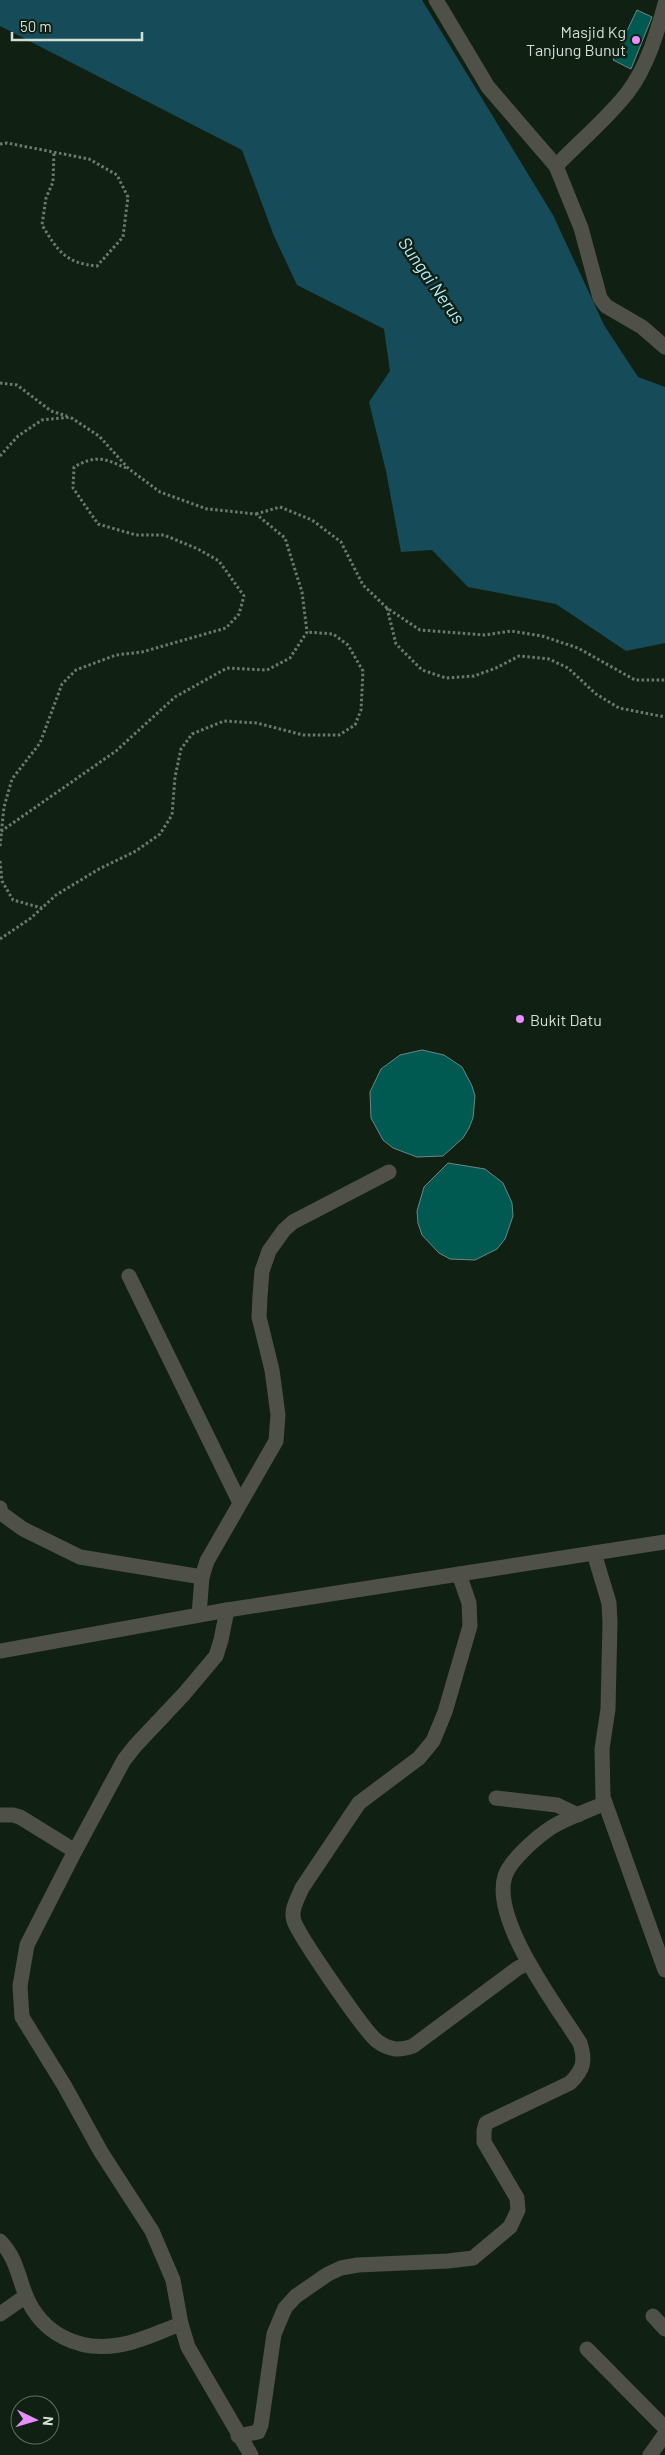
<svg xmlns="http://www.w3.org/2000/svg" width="665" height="2455" font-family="Barlow,sans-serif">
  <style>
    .water { fill: #164c5a }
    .building { fill: #005a52; stroke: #6b8783 }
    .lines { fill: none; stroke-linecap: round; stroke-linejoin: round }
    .path { stroke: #6b796e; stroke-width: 3; stroke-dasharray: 2.5 2.5; stroke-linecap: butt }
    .minor { stroke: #4f5148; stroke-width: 15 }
    .poi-dot { fill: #e88eff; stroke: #102114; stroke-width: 2 }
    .labels { text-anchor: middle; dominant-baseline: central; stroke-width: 5; stroke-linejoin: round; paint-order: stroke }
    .poi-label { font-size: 16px; fill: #d3ded5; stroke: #102114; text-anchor: end }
    .water-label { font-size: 18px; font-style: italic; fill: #b3ecfe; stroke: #102114 }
  </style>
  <rect width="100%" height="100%" fill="#102114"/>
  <polygon class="water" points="0,0 422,0 553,215 604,325 638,377 665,387 665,643 626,651 556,604 468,587 432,550 401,552 386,471 369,402 390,371 384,329 297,285 274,236 242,150 0,26"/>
  <g class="building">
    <polygon points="637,10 652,17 631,69 613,60"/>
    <polygon points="422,1050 444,1055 462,1067 472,1086 475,1096 473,1118 469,1128 463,1138 443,1156 417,1157 393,1148 383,1140 371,1118 370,1092 381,1069 400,1055"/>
    <polygon points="448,1163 485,1169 503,1183 512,1203 513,1216 505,1239 497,1249 475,1260 450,1259 439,1253 422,1235 418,1223 417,1211 424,1187"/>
  </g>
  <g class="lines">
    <g class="path">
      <path d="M0,144L7,143L89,159L117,175L128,197L123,237L97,266C65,263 58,251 42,225L46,198L53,182L54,151"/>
      <polyline points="0,383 17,385 51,411 67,416"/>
      <polyline points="0,456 18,436 42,420 70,417 99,436 129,469 160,492 207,509 256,514 285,538 302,592 307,632 290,658 267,670 227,668 175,697 116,751 0,832"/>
      <polyline points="256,514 280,507 312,520 341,542 363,585 387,608 420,630 485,635 511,631 542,636 578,648 635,680 665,680"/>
      <polyline points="387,608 396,644 422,670 446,678 474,676 496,668 519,656 549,659 568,668 596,694 619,708 665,717"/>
      <path d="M0,846L4,807L12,779L40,743L62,684L76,670L116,655L142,652L226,628L239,614L244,596L219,561L198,549L164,535H136L98,524L73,488L74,467C96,455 104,458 126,468"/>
      <polyline points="0,861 2,881 13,900 42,908"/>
      <polyline points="0,939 31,918 56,895 99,869 136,851 160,834 172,815 175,777 181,749 192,734 224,721 257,723 303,735 339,735 355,725 361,710 363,671 348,645 333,634 307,632"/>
    </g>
    <g class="minor">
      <polyline points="436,0 488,87 556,166 581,228 600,298 606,306 642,327 665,347"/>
      <path d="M556,166C578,143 609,117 628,92C647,67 657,33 665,4"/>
      <polyline points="129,1276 240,1503"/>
      <polyline points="0,1508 1,1513 23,1529 80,1557 202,1577"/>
      <polyline points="594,1553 609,1603 610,1622 608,1709 602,1749 603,1797 665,1970"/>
      <path d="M459,1574L469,1603L470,1626L445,1712L433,1741L419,1758L359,1803L302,1888C298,1898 290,1910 294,1921C299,1936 365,2032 377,2041C389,2050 399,2051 413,2046L518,1968L529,1963"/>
      <polyline points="227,1610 221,1640 216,1656 184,1694 135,1746 124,1760 75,1851 27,1945 20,1986 22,2017 64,2085 101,2152 152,2231 173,2280 181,2324 188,2347 251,2455"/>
      <polyline points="199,1615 202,1577 207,1561 276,1441 278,1415 272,1370 259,1317 260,1296 262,1271 269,1251 284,1230 293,1222 389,1172"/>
      <polyline points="0,1651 227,1610 665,1542"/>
      <polyline points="496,1798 557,1805 578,1815"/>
      <polyline points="0,1815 13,1815 20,1817 75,1851"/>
      <path d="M0,2241C16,2257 18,2276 26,2296C42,2334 79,2352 119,2345C140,2342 161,2331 181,2324"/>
      <polyline points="0,2314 26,2296"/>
      <polyline points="653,2316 665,2329"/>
      <polyline points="587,2349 665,2428"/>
      <path d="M238,2436L258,2432L261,2425L274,2334L285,2308L296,2296L328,2274L341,2268L358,2265L448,2261L473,2258L510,2227L518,2210L517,2198L484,2142V2131L486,2123L570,2083C583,2070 586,2062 580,2043C556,2005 491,1920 505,1876C510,1860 538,1836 552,1827C568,1817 588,1811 605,1803"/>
      <polyline points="650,2455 665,2434"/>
    </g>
  </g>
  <g class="poi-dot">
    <circle cx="636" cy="40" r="5"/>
    <circle cx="520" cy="1019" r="5"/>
  </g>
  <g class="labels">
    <g class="poi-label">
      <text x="626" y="31">Masjid Kg<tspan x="626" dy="18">Tanjung Bunut</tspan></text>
      <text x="530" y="1019" text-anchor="start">Bukit Datu</text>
    </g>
    <g class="water-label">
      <text transform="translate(432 280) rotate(55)">Sungai Nerus</text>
    </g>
  </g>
  <g transform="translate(35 2420) rotate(95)"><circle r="24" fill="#102114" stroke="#5e6d61"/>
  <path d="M0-4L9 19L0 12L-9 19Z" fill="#e88eff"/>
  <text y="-8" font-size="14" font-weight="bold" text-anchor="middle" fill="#d3ded5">N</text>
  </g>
  <path d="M12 32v8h130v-8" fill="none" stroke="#d3ded5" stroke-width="2.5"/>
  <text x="20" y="32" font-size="15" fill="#d3ded5" stroke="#102114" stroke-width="4" paint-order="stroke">50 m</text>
</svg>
